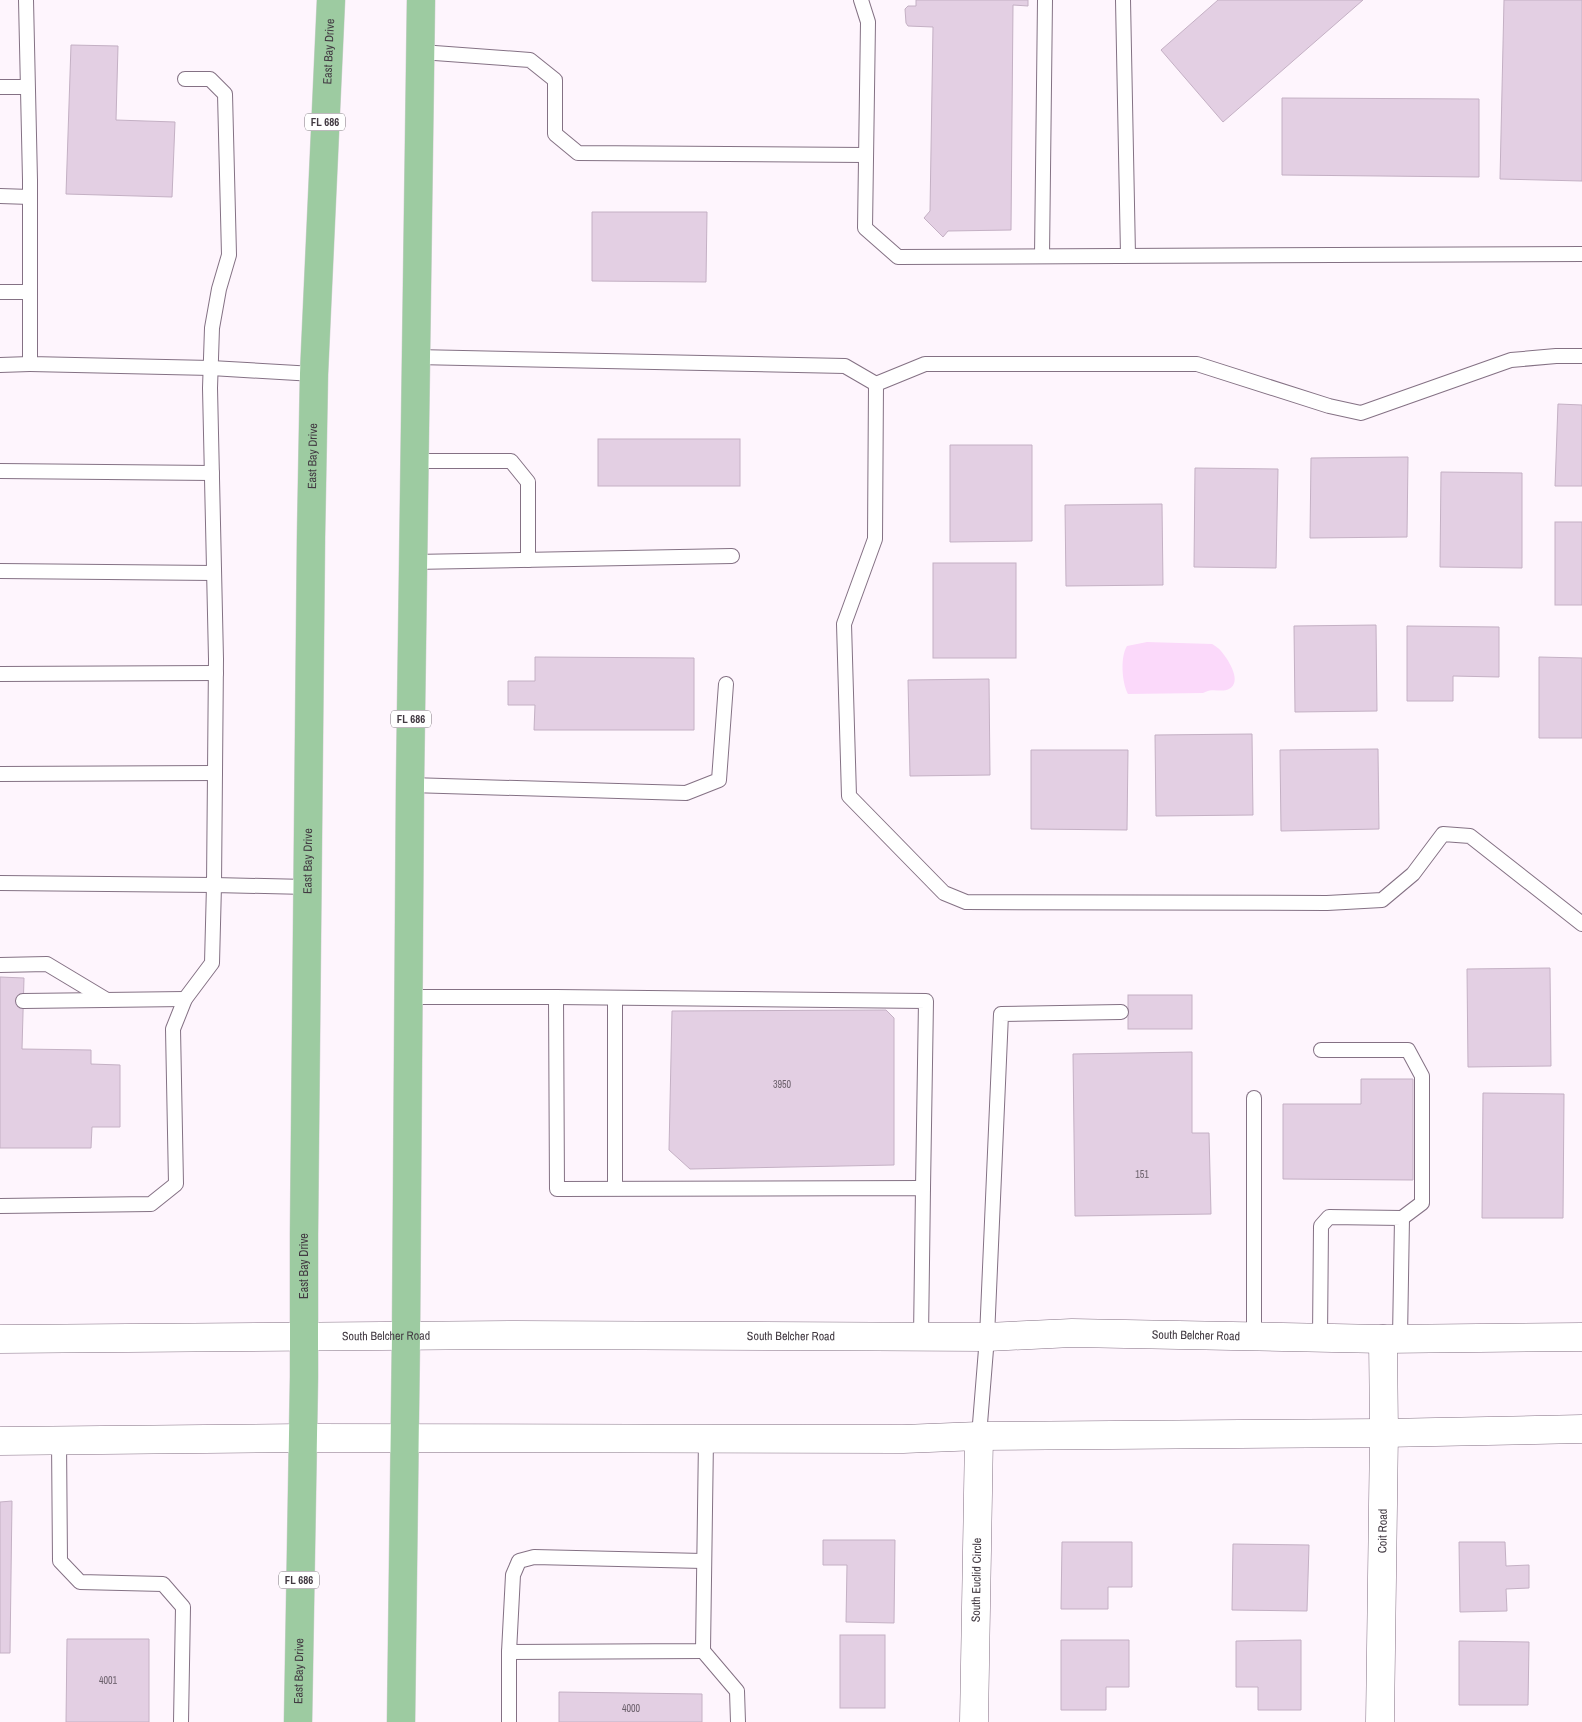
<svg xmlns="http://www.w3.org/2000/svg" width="1582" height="1722" font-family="'Archivo Narrow',sans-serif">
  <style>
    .green { fill: #fbd9fa }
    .building { fill: #e3cfe3; stroke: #c4b0c4 }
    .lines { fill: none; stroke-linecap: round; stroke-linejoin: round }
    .service-casing { stroke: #847184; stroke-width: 16 }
    .minor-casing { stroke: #847184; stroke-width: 29 }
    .secondary-casing { stroke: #847184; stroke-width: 29 }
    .primary-casing { stroke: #d5d4d5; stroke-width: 29 }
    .service { stroke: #fff; stroke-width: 14 }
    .minor { stroke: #fff; stroke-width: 28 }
    .secondary { stroke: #fff; stroke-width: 28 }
    .primary { stroke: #9dcba1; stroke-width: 28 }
    .labels { text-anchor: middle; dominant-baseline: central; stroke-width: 4; stroke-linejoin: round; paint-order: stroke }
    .number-label { font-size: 10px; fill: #6a5f6a }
    .shield { fill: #fff; stroke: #7b757b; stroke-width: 1 }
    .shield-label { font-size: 11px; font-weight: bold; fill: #423a42 }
    .street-label { font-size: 12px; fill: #423a42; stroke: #fff }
  </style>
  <rect width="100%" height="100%" fill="#fef5fd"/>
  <path class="green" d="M1147,642L1212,644C1215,646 1219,648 1221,651C1228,659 1243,682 1229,689C1221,693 1213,687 1203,693L1128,694C1122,683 1120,657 1127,646Z"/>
  <g class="building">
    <polygon points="916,0 1028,0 1028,6 1013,5 1011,230 948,231 943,237 924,218 930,211 933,27 908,26 906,23 905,9 908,6 916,6"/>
    <polygon points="1218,0 1363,0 1223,122 1161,50"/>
    <polygon points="1504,0 1582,0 1582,181 1500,179"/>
    <polygon points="71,45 118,46 116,120 175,122 172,197 66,194"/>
    <polygon points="1282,98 1479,99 1479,177 1282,175"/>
    <polygon points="592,212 707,212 706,282 592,281"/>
    <polygon points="1558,404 1582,405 1582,486 1555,486"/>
    <rect x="598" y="439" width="142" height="47"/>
    <polygon points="950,445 1032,445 1032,541 950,542"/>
    <polygon points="1408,457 1407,537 1310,538 1311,458"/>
    <polygon points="1195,468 1278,469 1276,568 1194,567"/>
    <polygon points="1441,472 1522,473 1522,568 1440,567"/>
    <polygon points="1162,504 1163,585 1066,586 1065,505"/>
    <rect x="1555" y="522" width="27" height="83"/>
    <rect x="933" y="563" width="83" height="95"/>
    <polygon points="1376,625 1377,711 1295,712 1294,626"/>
    <polygon points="1407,626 1499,627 1499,677 1453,676 1453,701 1407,701"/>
    <polygon points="535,657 694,658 694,730 534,730 535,705 508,705 508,681 535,681"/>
    <polygon points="1539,657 1582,658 1582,738 1539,738"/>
    <polygon points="989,679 990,775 910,776 908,680"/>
    <polygon points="1252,734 1253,815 1156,816 1155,735"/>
    <polygon points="1378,749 1379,829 1281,831 1280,750"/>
    <polygon points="1031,750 1128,750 1127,830 1031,829"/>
    <polygon points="1550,968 1551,1066 1468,1067 1467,969"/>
    <polygon points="0,977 24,978 22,1049 91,1050 91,1064 120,1065 120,1127 92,1127 91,1148 0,1148"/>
    <rect x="1128" y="995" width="64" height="34"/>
    <polygon points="886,1010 894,1018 894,1165 690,1169 669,1150 672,1011"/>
    <polygon points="1192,1052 1192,1133 1209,1133 1211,1214 1075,1216 1073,1054"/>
    <polygon points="1361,1079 1413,1079 1413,1180 1283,1179 1283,1104 1361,1104"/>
    <polygon points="1483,1093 1564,1094 1563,1218 1482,1218"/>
    <polygon points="12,1501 10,1653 0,1653 0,1502"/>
    <polygon points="823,1540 895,1540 894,1623 846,1622 847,1565 823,1565"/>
    <polygon points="1062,1542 1132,1542 1132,1587 1108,1587 1108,1609 1061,1609"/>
    <polygon points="1459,1542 1505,1542 1506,1566 1529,1565 1529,1588 1506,1589 1507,1611 1460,1612"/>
    <polygon points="1233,1544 1309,1545 1307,1611 1232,1610"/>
    <rect x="840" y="1635" width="45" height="73"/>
    <polygon points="67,1639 149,1639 149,1722 66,1722"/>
    <polygon points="1061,1640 1129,1640 1129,1687 1106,1687 1106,1710 1061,1710"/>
    <polygon points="1301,1640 1301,1710 1258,1710 1258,1687 1236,1687 1236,1641"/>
    <polygon points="1459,1641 1529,1642 1528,1705 1459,1705"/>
    <polygon points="559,1692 702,1694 702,1722 559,1722"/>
  </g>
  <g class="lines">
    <g class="service-casing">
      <g id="service">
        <polyline points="26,0 30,180 30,364 211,368 314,374"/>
        <polyline points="861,0 868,22 865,228 898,257 1582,254"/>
        <polyline points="1123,0 1128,255"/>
        <polyline points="421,52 530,60 555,80 555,134 578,153 865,155"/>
        <polyline points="0,87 27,87"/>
        <polyline points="0,196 30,197"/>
        <polyline points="1042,256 1045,0"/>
        <polyline points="0,292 30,292"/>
        <polyline points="416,357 845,366 876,384 875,539 844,624 849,796 944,893 966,902 1327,903 1382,900 1413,874 1443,834 1470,836 1582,924"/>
        <polyline points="0,365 30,364"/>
        <polyline points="876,384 925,364 1197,364 1329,406 1361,413 1511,360 1556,356 1582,356"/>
        <polyline points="415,461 511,461 528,482 528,560"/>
        <polyline points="0,471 212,473"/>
        <polyline points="413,562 732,556"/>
        <polyline points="0,571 214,573"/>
        <polyline points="0,674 216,673"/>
        <polyline points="0,774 215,773"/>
        <polyline points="410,785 686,793 719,780 726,684"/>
        <polyline points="0,883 214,885 216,659 210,388 212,328 219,289 229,255 225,94 210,79 185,79"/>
        <polyline points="0,965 47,964 107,1000"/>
        <polyline points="409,997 556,997 557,1189 923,1188 921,1337"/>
        <polyline points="556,997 926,1001 923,1188"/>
        <polyline points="23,1001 185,999"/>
        <polyline points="1321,1050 1408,1050 1422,1076 1422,1203 1402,1218"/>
        <polyline points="1254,1098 1254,1336"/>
        <polyline points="615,1188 615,998"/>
        <polyline points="0,1206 151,1204 176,1184 173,1029 185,999 212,963 214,885 307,887"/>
        <polyline points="1320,1337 1321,1226 1329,1217 1402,1218 1400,1338"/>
        <polyline points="979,1436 987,1337 1001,1014 1121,1012"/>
        <polyline points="59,1440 60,1561 80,1582 163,1584 183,1607 181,1722"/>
        <polyline points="703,1651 737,1691 738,1722"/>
        <polyline points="509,1652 513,1575 519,1561 534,1557 703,1561"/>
        <polyline points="509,1722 509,1652 703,1651 706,1439"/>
      </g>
    </g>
    <g class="minor-casing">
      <g id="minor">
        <path id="s1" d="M974,1722L979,1436"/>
        <path id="s2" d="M1380,1722L1384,1433L1383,1339"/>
      </g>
    </g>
    <g class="secondary-casing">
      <g id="secondary">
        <path id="s3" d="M0,1339L517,1335L987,1337L1072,1333L1383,1339L1582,1337"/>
        <polyline points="0,1441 302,1438 903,1439 979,1436 1384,1433 1582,1429"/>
      </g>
    </g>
    <g class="primary-casing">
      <g id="primary">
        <path id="s4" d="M298,1722L304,1377V1234L311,537L314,374L331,0"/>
        <polyline points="401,1722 406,1336 410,785 421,0"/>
      </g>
    </g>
    <use href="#service" class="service"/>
    <use href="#minor" class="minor"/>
    <use href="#secondary" class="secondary"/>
    <use href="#primary" class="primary"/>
  </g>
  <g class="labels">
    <g class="number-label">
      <text x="782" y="1084">3950</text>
      <text x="1142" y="1174">151</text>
      <text x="108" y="1680">4001</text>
      <text x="631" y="1708">4000</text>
    </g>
    <g class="shield">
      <rect x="305" y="113.5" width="40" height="17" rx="4"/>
      <rect x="391" y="710.5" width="40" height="17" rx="4"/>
      <rect x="279" y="1571.5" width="40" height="17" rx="4"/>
    </g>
    <g class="shield-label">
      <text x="325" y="122">FL 686</text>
      <text x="411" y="719">FL 686</text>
      <text x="299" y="1580">FL 686</text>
    </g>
    <g class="street-label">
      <text stroke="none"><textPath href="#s4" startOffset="1671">East Bay Drive</textPath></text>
      <text stroke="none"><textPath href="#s4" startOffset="1266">East Bay Drive</textPath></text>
      <text stroke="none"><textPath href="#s4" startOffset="861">East Bay Drive</textPath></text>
      <text stroke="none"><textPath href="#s4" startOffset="456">East Bay Drive</textPath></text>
      <text stroke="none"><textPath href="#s3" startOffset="1196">South Belcher Road</textPath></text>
      <text stroke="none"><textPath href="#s3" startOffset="386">South Belcher Road</textPath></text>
      <text stroke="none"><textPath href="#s3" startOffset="791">South Belcher Road</textPath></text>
      <text stroke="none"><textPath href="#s2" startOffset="191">Coit Road</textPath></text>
      <text stroke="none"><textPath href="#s1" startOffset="142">South Euclid Circle</textPath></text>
      <text stroke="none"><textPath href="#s4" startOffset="51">East Bay Drive</textPath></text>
    </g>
  </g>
</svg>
